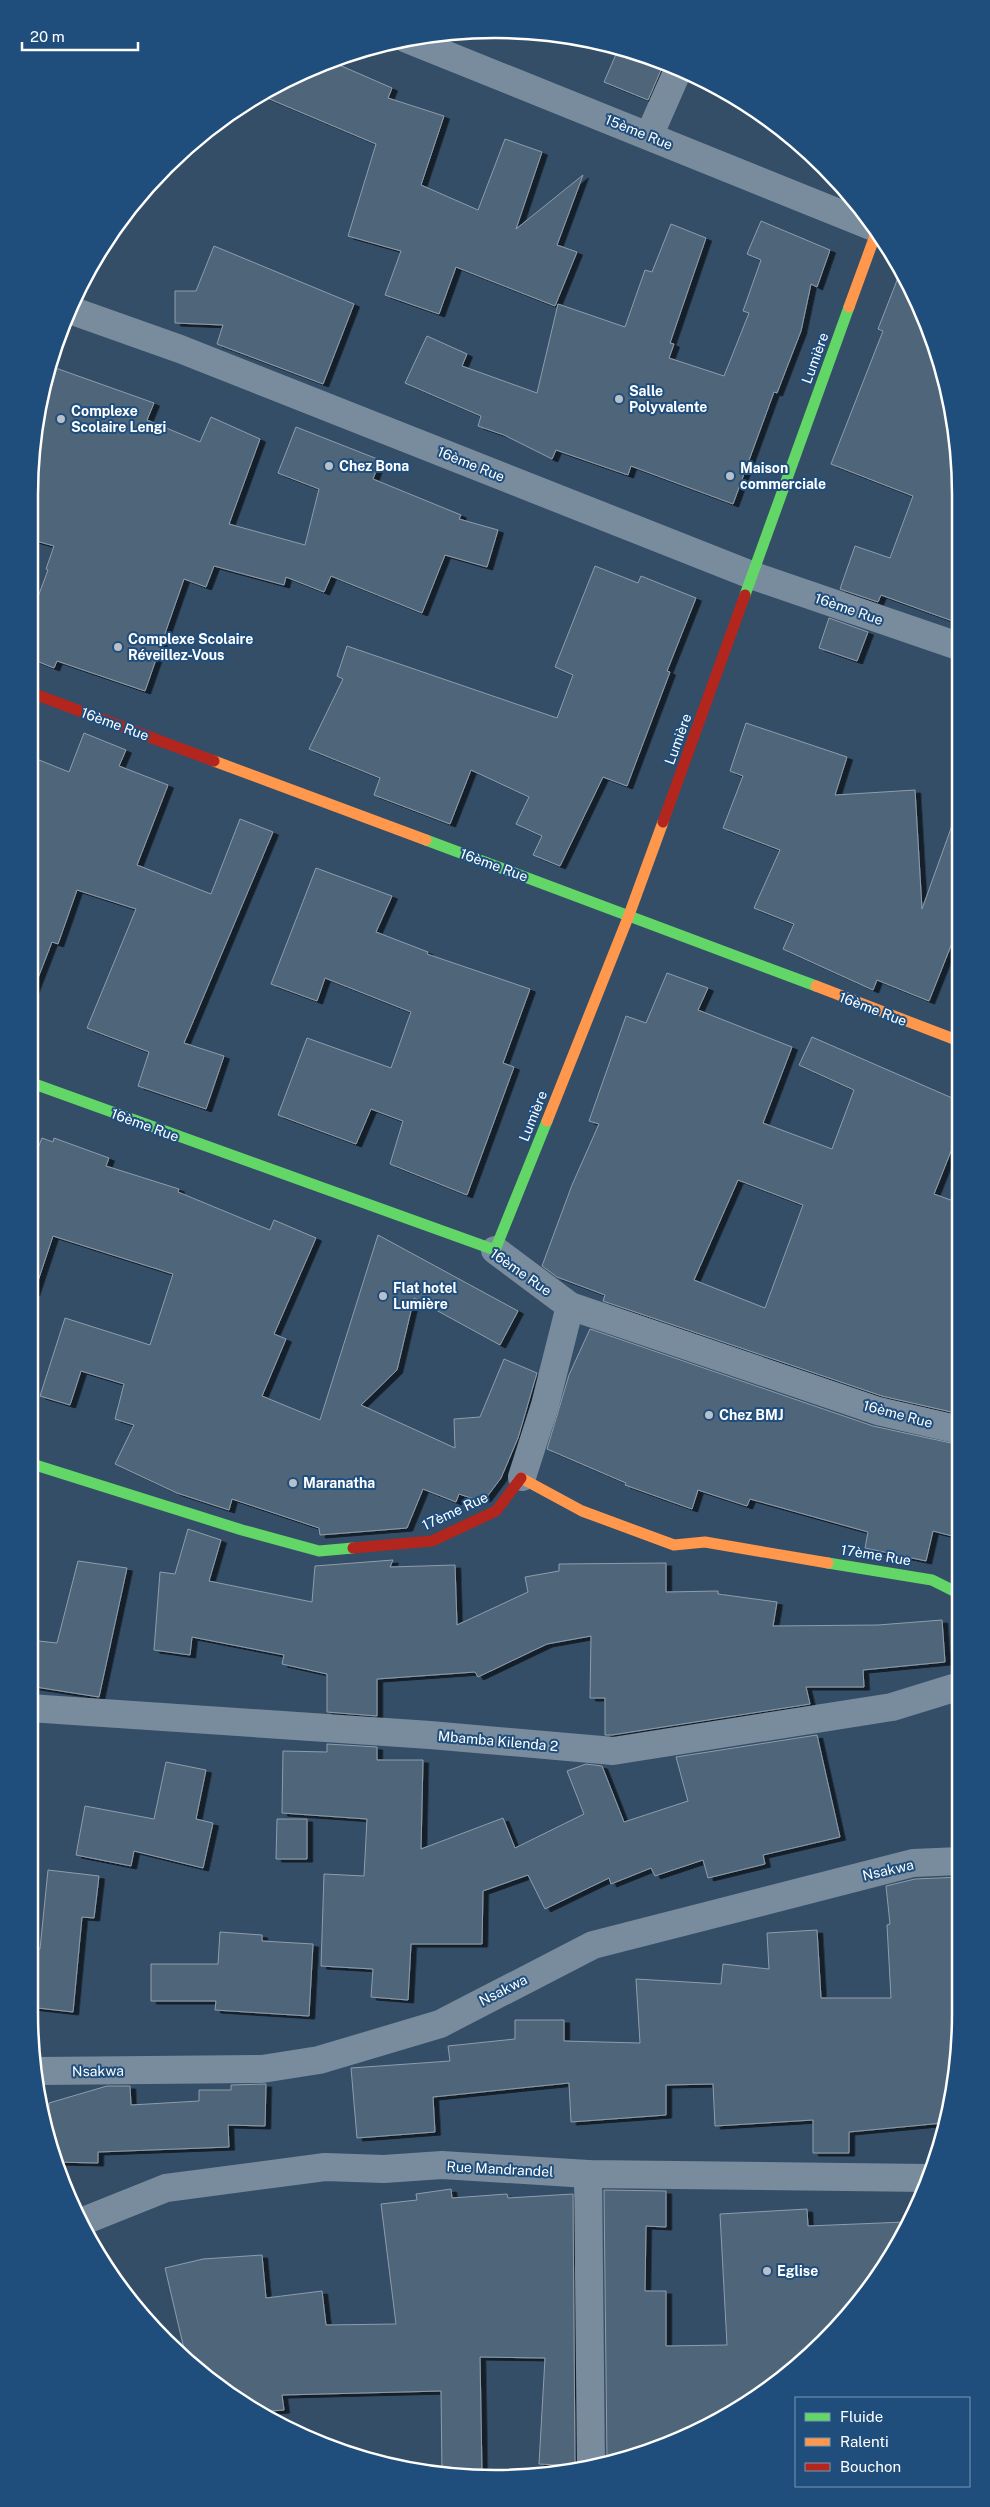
<svg xmlns="http://www.w3.org/2000/svg" width="990" height="2507" font-family="'Public Sans',sans-serif">
  <style>
    .building { fill: #506579; stroke: #8d9dac; fill-rule: evenodd; filter: url(#shadow) }
    .lines { fill: none; stroke-linecap: round; stroke-linejoin: round }
    .street { stroke: #798c9e; stroke-width: 28 }
    .fast { stroke: #63d668; stroke-width: 11 }
    .slow { stroke: #ff974d; stroke-width: 11 }
    .jam { stroke: #b3261e; stroke-width: 11 }
    .poi-dot { fill: #b8c1ca; stroke: #1f4e7d; stroke-width: 2 }
    .labels { text-anchor: middle; dominant-baseline: central; stroke-width: 4; stroke-linejoin: round; paint-order: stroke }
    .street-label { font-size: 14px; fill: #fff; stroke: #1f4e7d }
    .poi-label { font-size: 14px; font-weight: bold; fill: #fff; stroke: #1f4e7d; text-anchor: start }
    .rim { fill: none; stroke: #fff; stroke-width: 2.5 }
  </style>
  <defs>
    <filter id="shadow"><feDropShadow dx="5.5" dy="3" stdDeviation="0" flood-color="#0009"/></filter>
  </defs>
  <rect width="100%" height="100%" fill="#354e67"/>
  <g class="building">
    <polygon points="617,52 661,70 648,100 604,82"/>
    <polygon points="330,61 392,88 388,98 444,116 421,185 478,210 505,139 542,152 516,229 583,175 557,245 577,252 555,306 456,267 439,314 385,295 401,251 348,236 376,144 260,95 289,77"/>
    <polygon points="761,221 830,250 817,287 811,284 801,331 777,393 774,392 733,504 631,466 628,475 556,450 552,459 504,435 478,426 481,416 405,383 427,336 467,354 462,366 537,393 558,304 625,327 645,270 652,272 671,224 706,238 670,343 674,344 669,358 724,376 749,313 743,311 761,260 747,254"/>
    <polygon points="214,246 354,304 323,384 217,344 223,325 175,323 175,291 196,291"/>
    <polygon points="901,270 913,289 957,434 958,623 881,595 878,602 840,589 855,546 890,558 913,496 831,464 883,331 878,329"/>
    <polygon points="50,366 154,403 147,420 200,442 211,417 260,439 229,524 305,545 319,489 278,473 296,427 380,460 373,479 461,515 459,519 498,530 487,567 445,555 422,613 331,576 324,592 286,577 284,585 214,566 206,587 184,579 145,691 57,661 54,668 29,658 29,621 48,570 46,569 54,546 29,539 29,495"/>
    <polygon points="595,566 638,583 641,576 696,598 667,671 670,672 627,786 603,777 560,866 533,855 542,836 516,824 529,797 471,770 450,824 374,795 380,778 309,749 343,679 337,676 347,646 557,718 573,675 555,667"/>
    <polygon points="829,618 868,632 857,661 819,648"/>
    <polygon points="746,723 847,757 835,795 915,790 922,909 954,820 958,820 958,928 929,1001 877,980 873,990 783,949 794,924 754,908 780,850 723,828 743,776 730,771"/>
    <polygon points="84,733 126,750 119,766 168,785 137,865 211,894 240,819 273,832 184,1043 224,1056 206,1109 138,1086 149,1052 87,1028 136,909 77,890 58,944 52,942 31,996 29,996 29,756 69,772"/>
    <polygon points="316,868 392,896 376,932 428,952 427,954 530,989 503,1063 514,1067 467,1195 390,1164 403,1121 371,1109 356,1144 278,1115 307,1038 391,1068 411,1012 325,978 317,1001 271,984"/>
    <path d="M667,973L708,988L698,1010L792,1047L763,1123L832,1149L854,1090L799,1065L812,1037L959,1101V1131L934,1194L959,1203L960,1414L882,1396L603,1301L605,1295L557,1277L542,1266L572,1185L599,1124L589,1121L626,1016L646,1023ZM738,1180L803,1205L765,1308L694,1280Z"/>
    <polygon points="42,1138 53,1142 54,1138 109,1158 106,1166 179,1189 178,1192 270,1230 274,1220 316,1238 274,1334 286,1339 262,1396 320,1420 378,1235 518,1311 500,1345 414,1298 397,1370 361,1405 455,1448 454,1419 480,1417 504,1359 537,1373 518,1438 501,1478 486,1498 480,1501 459,1494 456,1502 423,1489 407,1528 320,1535 319,1528 232,1499 229,1510 177,1493 115,1464 134,1425 115,1419 124,1384 81,1371 70,1405 40,1396 65,1318 150,1345 173,1274 53,1236 34,1293 29,1292 29,1170"/>
    <polygon points="590,1329 873,1426 960,1445 960,1538 933,1531 926,1561 865,1548 868,1532 750,1499 747,1506 698,1490 692,1509 625,1485 626,1483 547,1449 569,1375"/>
    <polygon points="188,1529 221,1540 209,1581 312,1602 315,1566 393,1560 390,1567 455,1565 457,1625 528,1592 525,1577 559,1571 559,1564 666,1563 666,1592 718,1591 718,1594 777,1602 773,1626 878,1625 942,1620 945,1662 863,1670 864,1687 806,1687 810,1704 612,1735 605,1735 605,1698 590,1698 591,1636 547,1644 478,1677 475,1672 377,1679 377,1716 327,1712 327,1674 282,1664 284,1655 192,1637 190,1655 154,1650 160,1572 175,1574"/>
    <polygon points="78,1561 127,1568 99,1697 29,1686 29,1640 57,1643"/>
    <polygon points="817,1735 840,1837 763,1855 765,1864 708,1878 703,1860 655,1876 651,1868 611,1884 609,1878 545,1909 528,1875 483,1891 482,1944 411,1944 408,2000 371,1997 373,1969 321,1966 324,1874 364,1876 367,1819 282,1813 283,1751 327,1752 327,1744 377,1747 377,1760 423,1760 421,1849 503,1818 515,1848 584,1814 567,1771 586,1764 602,1766 624,1822 688,1801 676,1757"/>
    <polygon points="166,1762 206,1770 196,1819 213,1823 203,1868 134,1851 131,1866 76,1855 85,1806 154,1819"/>
    <polygon points="277,1819 307,1819 307,1859 276,1859"/>
    <polygon points="48,1870 99,1876 94,1918 82,1917 73,2012 29,2007 29,1948 40,1949"/>
    <polygon points="961,1877 961,1966 957,1966 960,2020 943,2123 849,2132 849,2153 813,2153 813,2120 715,2126 713,2084 666,2085 666,2115 571,2122 569,2083 433,2097 435,2132 357,2138 351,2068 450,2061 448,2046 515,2039 515,2020 564,2020 564,2041 640,2043 636,1979 721,1984 723,1964 769,1969 767,1933 817,1930 821,1998 891,1998 887,1925 890,1924 886,1886 915,1879"/>
    <polygon points="220,1932 262,1935 262,1941 313,1944 309,2016 215,2010 216,2001 151,2001 151,1964 218,1964"/>
    <polygon points="266,2084 265,2126 228,2125 229,2147 98,2152 98,2163 54,2162 50,2139 49,2103 107,2086 130,2086 131,2105 199,2101 199,2090 231,2090 231,2085"/>
    <polygon points="451,2189 452,2198 507,2194 508,2198 573,2194 575,2466 539,2464 545,2358 480,2357 482,2473 442,2474 441,2391 282,2395 284,2410 258,2412 185,2353 165,2268 203,2259 262,2255 266,2298 322,2291 326,2325 396,2324 381,2204 417,2200 416,2194"/>
    <polygon points="604,2190 666,2191 666,2227 646,2226 645,2291 666,2291 666,2346 727,2345 720,2214 807,2209 808,2226 905,2222 865,2296 803,2362 728,2416 607,2462"/>
  </g>
  <g class="lines">
    <g class="street">
      <polyline points="407,39 871,226"/>
      <polyline points="649,136 678,70"/>
      <polyline points="70,310 180,349 754,576 958,646"/>
      <polyline points="495,1250 570,1306 878,1411 960,1430"/>
      <polyline points="522,1477 545,1405 570,1306"/>
      <polyline points="29,1708 430,1735 613,1751 892,1707 960,1686"/>
      <polyline points="39,2071 262,2069 319,2060 440,2024 593,1945 913,1863 961,1861"/>
      <polyline points="588,2174 591,2467"/>
      <polyline points="81,2222 166,2188 325,2167 384,2169 442,2165 588,2174 928,2178"/>
    </g>
    <g class="fast">
      <polyline points="745,595 849,307"/>
      <polyline points="426,840 816,986"/>
      <polyline points="29,1082 495,1250 547,1121"/>
      <polyline points="29,1463 242,1530 319,1551 353,1548"/>
      <polyline points="828,1563 932,1580 960,1594"/>
    </g>
    <g class="slow">
      <polyline points="849,307 876,233"/>
      <polyline points="214,761 426,840"/>
      <polyline points="816,986 959,1041"/>
      <polyline points="547,1121 629,915 663,822"/>
      <polyline points="521,1478 582,1511 674,1545 705,1542 828,1563"/>
    </g>
    <g class="jam">
      <polyline points="29,692 214,761"/>
      <polyline points="663,822 745,595"/>
      <polyline points="353,1548 432,1541 496,1511 521,1478"/>
    </g>
  </g>
  <g class="poi-dot">
    <circle cx="619" cy="399" r="5"/>
    <circle cx="61" cy="419" r="5"/>
    <circle cx="329" cy="466" r="5"/>
    <circle cx="730" cy="476" r="5"/>
    <circle cx="118" cy="647" r="5"/>
    <circle cx="383" cy="1296" r="5"/>
    <circle cx="709" cy="1415" r="5"/>
    <circle cx="293" cy="1483" r="5"/>
    <circle cx="767" cy="2271" r="5"/>
  </g>
  <g class="labels">
    <g class="street-label">
      <text transform="translate(639 132) rotate(22)">15ème Rue</text>
      <text transform="translate(815 358) rotate(-70)">Lumière</text>
      <text transform="translate(471 464) rotate(22)">16ème Rue</text>
      <text transform="translate(849 609) rotate(19)">16ème Rue</text>
      <text transform="translate(115 724) rotate(20)">16ème Rue</text>
      <text transform="translate(678 739) rotate(-70)">Lumière</text>
      <text transform="translate(494 865) rotate(20)">16ème Rue</text>
      <text transform="translate(873 1009) rotate(21)">16ème Rue</text>
      <text transform="translate(533 1116) rotate(-68)">Lumière</text>
      <text transform="translate(145 1125) rotate(20)">16ème Rue</text>
      <text transform="translate(521 1272) rotate(35)">16ème Rue</text>
      <text transform="translate(898 1414) rotate(15)">16ème Rue</text>
      <text transform="translate(455 1511) rotate(-25)">17ème Rue</text>
      <text transform="translate(876 1555) rotate(9)">17ème Rue</text>
      <text transform="translate(498 1741) rotate(5)">Mbamba Kilenda 2</text>
      <text transform="translate(888 1870) rotate(-13)">Nsakwa</text>
      <text transform="translate(503 1990) rotate(-27)">Nsakwa</text>
      <text transform="translate(98 2071) rotate(-1)">Nsakwa</text>
      <text transform="translate(500 2169) rotate(3)">Rue Mandrandel</text>
    </g>
    <g class="poi-label">
      <text x="629" y="391">Salle<tspan x="629" dy="16">Polyvalente</tspan></text>
      <text x="71" y="411">Complexe<tspan x="71" dy="16">Scolaire Lengi</tspan></text>
      <text x="339" y="466">Chez Bona</text>
      <text x="740" y="468">Maison<tspan x="740" dy="16">commerciale</tspan></text>
      <text x="128" y="639">Complexe Scolaire<tspan x="128" dy="16">Réveillez-Vous</tspan></text>
      <text x="393" y="1288">Flat hotel<tspan x="393" dy="16">Lumière</tspan></text>
      <text x="719" y="1415">Chez BMJ</text>
      <text x="303" y="1483">Maranatha</text>
      <text x="777" y="2271">Eglise</text>
    </g>
  </g>
  <path d="M0 0H990V2507H0ZM495 38H495A457 457 0 0 1 952 495V2013A457 457 0 0 1 495 2470H495A457 457 0 0 1 38 2013V495A457 457 0 0 1 495 38Z" fill="#1f4e7d" fill-rule="evenodd"/>
  <path class="rim" d="M495 38H495A457 457 0 0 1 952 495V2013A457 457 0 0 1 495 2470H495A457 457 0 0 1 38 2013V495A457 457 0 0 1 495 38Z"/>
  <rect x="795" y="2397" width="175" height="90" fill="#1f4e7d" stroke="#7995b1"/>
  <rect x="805" y="2413" width="25" height="8" fill="#63d668" stroke="#7995b1"/>
  <text x="840" y="2422" font-size="15" fill="#ffffff">Fluide</text>
  <rect x="805" y="2438" width="25" height="8" fill="#ff974d" stroke="#7995b1"/>
  <text x="840" y="2447" font-size="15" fill="#ffffff">Ralenti</text>
  <rect x="805" y="2463" width="25" height="8" fill="#b3261e" stroke="#7995b1"/>
  <text x="840" y="2472" font-size="15" fill="#ffffff">Bouchon</text>
  <path d="M22 42v8h116v-8" fill="none" stroke="#ffffff" stroke-width="2.5"/>
  <text x="30" y="42" font-size="15" fill="#ffffff" stroke="#1f4e7d" stroke-width="4" paint-order="stroke">20 m</text>
</svg>
